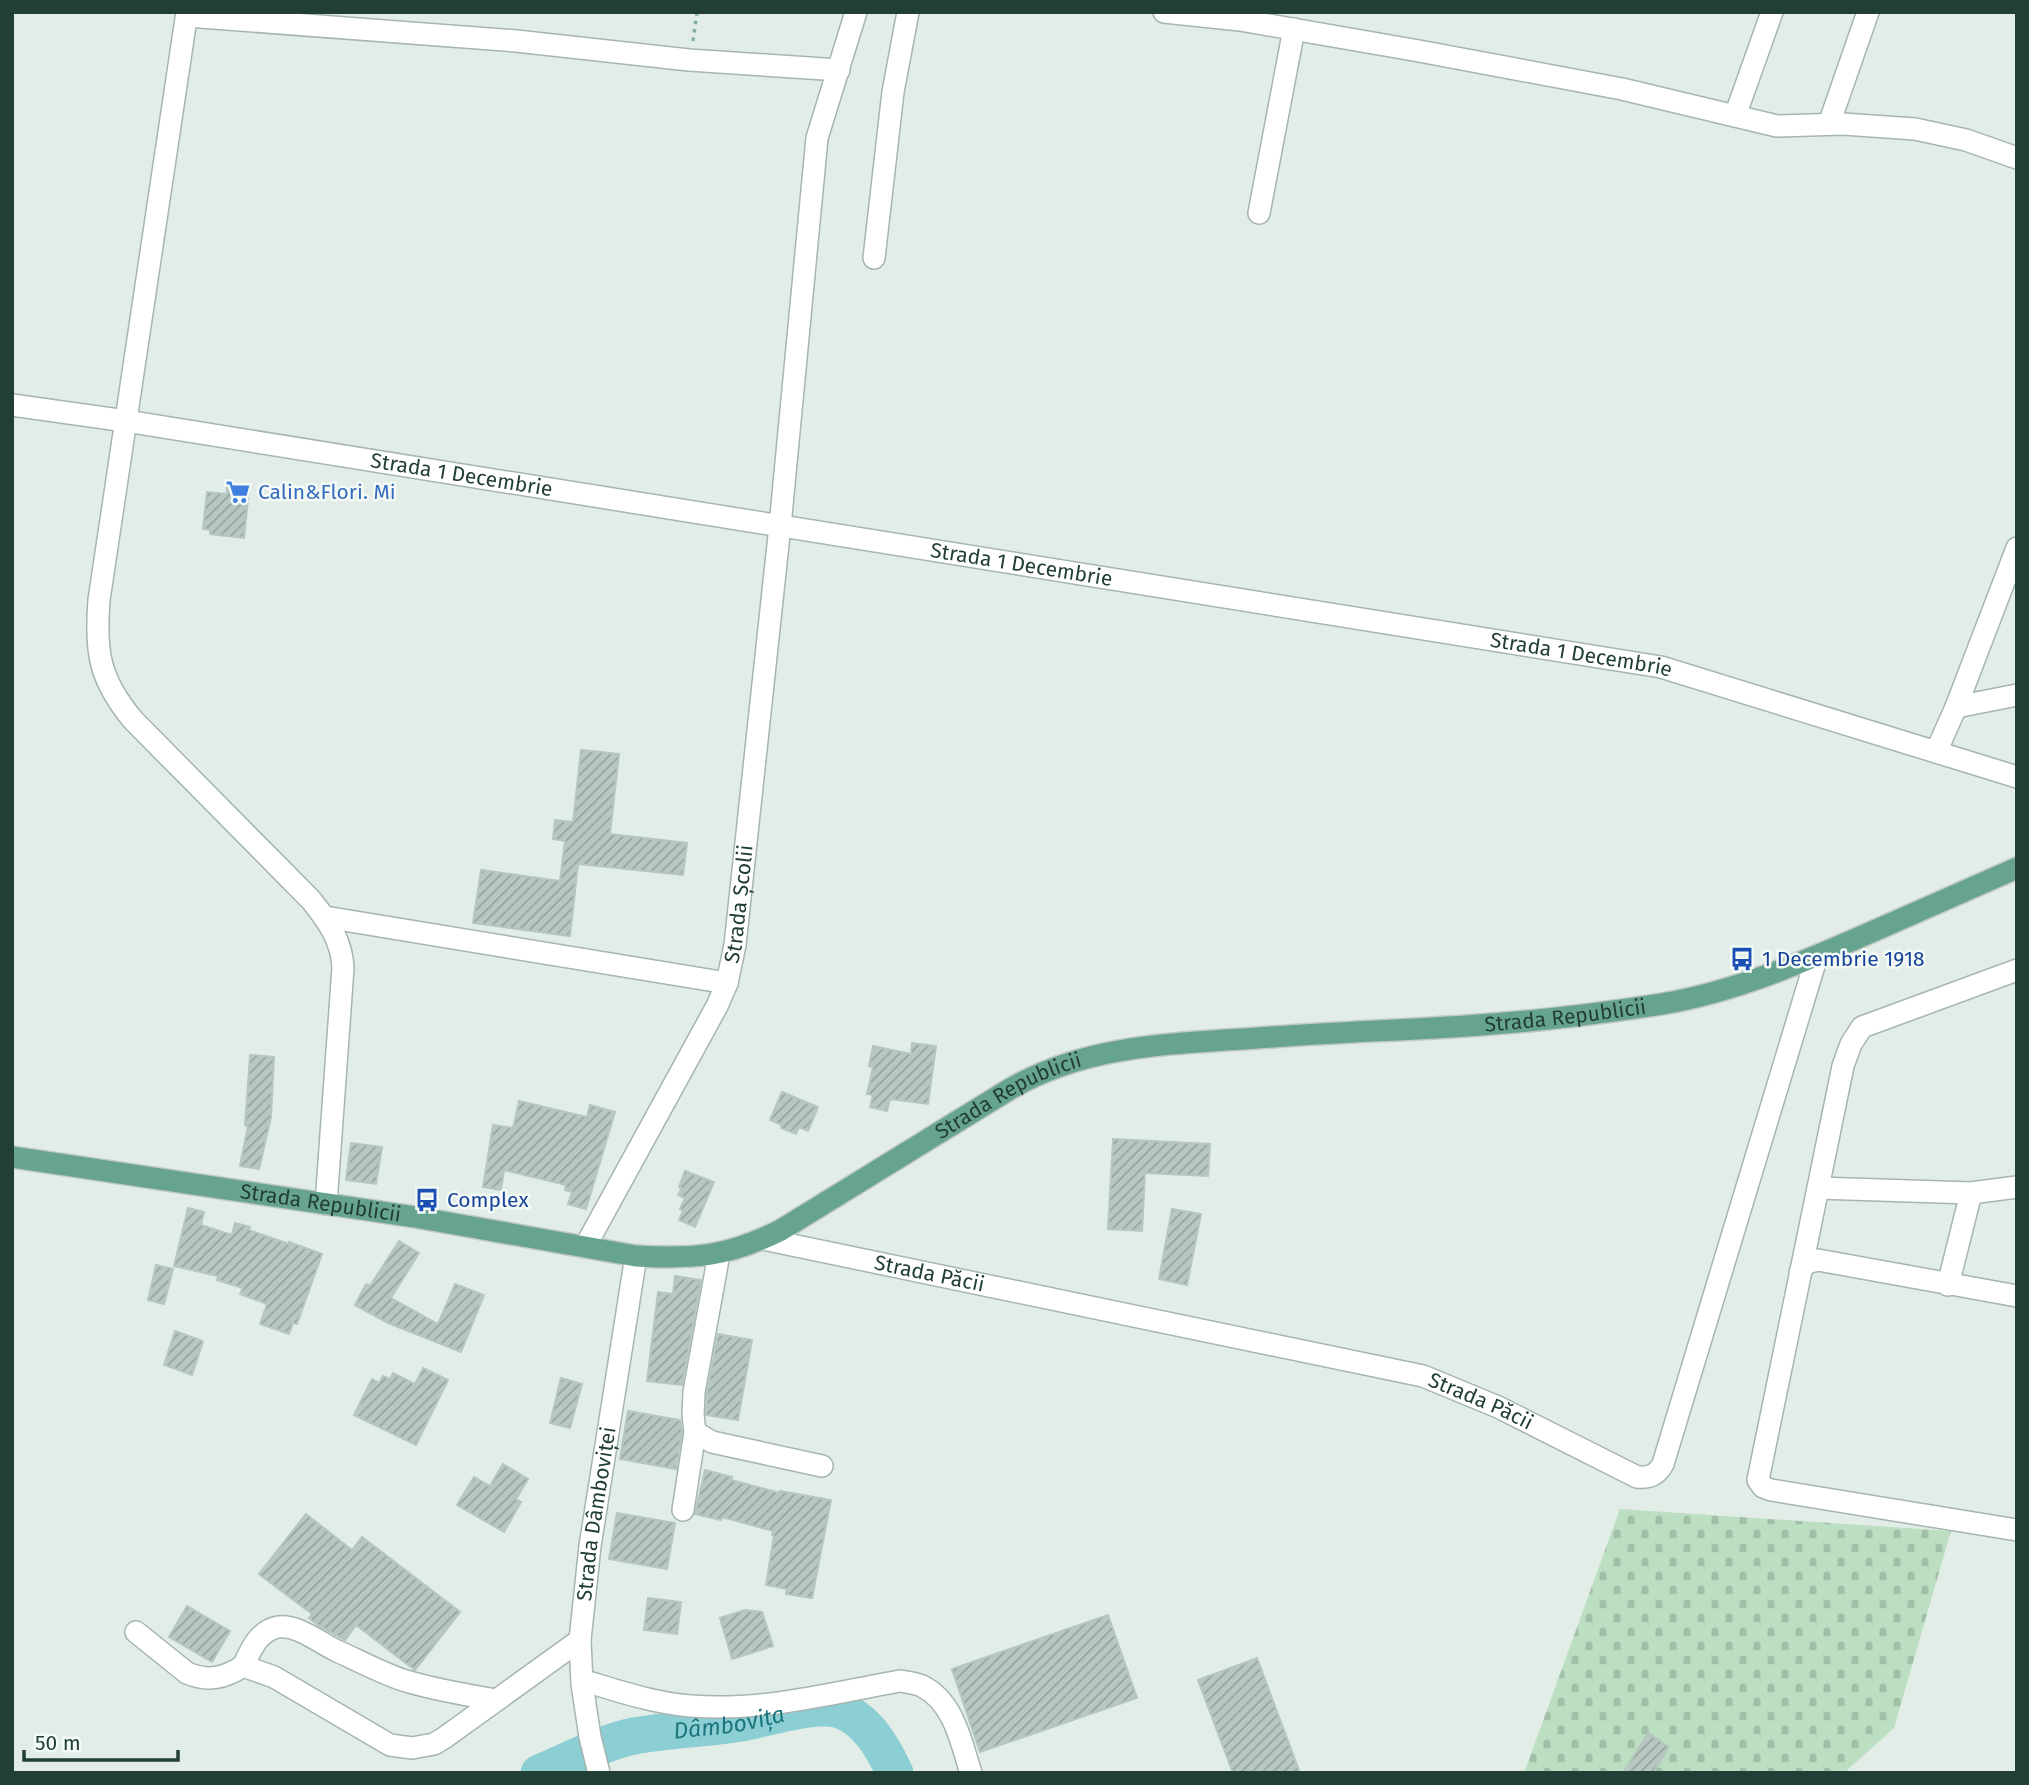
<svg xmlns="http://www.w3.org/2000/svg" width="2029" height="1785" font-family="'Fira Sans',sans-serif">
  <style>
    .cemetery { fill: url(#cemetery-stones) }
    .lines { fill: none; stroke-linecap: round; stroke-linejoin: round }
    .river { stroke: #8bced3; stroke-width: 37 }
    .building { fill: url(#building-hatch); stroke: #b5c7be; stroke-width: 2 }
    .minor-casing { stroke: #a5b5af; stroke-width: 24 }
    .major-casing { stroke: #c1c9c6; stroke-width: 24 }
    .path { stroke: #83b19f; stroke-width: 3.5; stroke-dasharray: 3.5 5; stroke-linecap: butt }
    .minor { stroke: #fff; stroke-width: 21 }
    .major { stroke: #67a48f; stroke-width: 21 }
    .labels { text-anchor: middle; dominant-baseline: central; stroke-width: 5; stroke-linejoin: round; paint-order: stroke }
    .street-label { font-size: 21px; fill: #223f35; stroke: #f4faf6 }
    .shop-label { font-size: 21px; fill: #366cbe; stroke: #f4faf6; text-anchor: start }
    .transit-label { font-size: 21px; fill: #164399; stroke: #f4faf6; text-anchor: start }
    .water-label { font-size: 23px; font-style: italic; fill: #1b757d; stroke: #f4faf6 }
  </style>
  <defs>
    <pattern id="cemetery-stones" width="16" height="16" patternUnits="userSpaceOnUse" patternTransform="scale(1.75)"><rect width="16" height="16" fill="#bcdfc2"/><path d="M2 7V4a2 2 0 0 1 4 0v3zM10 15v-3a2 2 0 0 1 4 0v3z" fill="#a1c0a7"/></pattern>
    <pattern id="building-hatch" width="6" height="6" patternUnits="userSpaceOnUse" patternTransform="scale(1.75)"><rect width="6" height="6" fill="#b8c8c1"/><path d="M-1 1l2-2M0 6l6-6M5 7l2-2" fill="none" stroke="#95a49e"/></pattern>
  </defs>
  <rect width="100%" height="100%" fill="#e3ede8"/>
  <polygon class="cemetery" points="1620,1509 1951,1531 1894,1728 1844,1773 1524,1773"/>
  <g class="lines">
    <path class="river" id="s1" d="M539,1773C568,1761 604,1742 634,1736C667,1730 702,1729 735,1724C764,1720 813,1702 840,1710C868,1720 883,1748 895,1773"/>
  </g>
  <g class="building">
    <polygon points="227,488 249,490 244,538 210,534 210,530 203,529 207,492 227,494"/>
    <polygon points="581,750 619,754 610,834 687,843 683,875 578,864 570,936 473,923 481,870 560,881 565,841 553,839 555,820 573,822"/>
    <polygon points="912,1043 936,1046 928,1104 890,1099 887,1111 870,1107 873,1095 867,1094 873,1067 869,1066 873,1046 911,1054"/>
    <polygon points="250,1055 274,1057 271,1117 259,1169 240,1166 248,1126 245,1125"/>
    <polygon points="782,1092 818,1107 808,1131 799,1127 796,1134 781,1128 782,1125 770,1120"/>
    <polygon points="519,1101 587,1117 590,1105 615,1112 586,1209 568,1204 572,1192 565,1190 566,1185 504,1170 501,1190 483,1187 493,1125 513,1128"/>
    <polygon points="1113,1139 1210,1144 1208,1176 1145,1173 1142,1231 1108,1229"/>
    <polygon points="351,1143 382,1147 376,1184 346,1180"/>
    <polygon points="685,1171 714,1182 695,1227 679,1220 683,1211 680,1209 685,1198 678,1195 682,1188 679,1187"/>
    <polygon points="188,1208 204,1212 201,1225 232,1235 235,1223 250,1227 249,1230 289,1244 289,1242 322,1254 297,1324 293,1323 289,1334 260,1324 267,1304 240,1294 243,1288 217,1280 218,1276 174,1266"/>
    <polygon points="1172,1209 1201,1214 1187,1285 1159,1279"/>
    <polygon points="399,1241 419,1253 391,1298 438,1324 455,1284 484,1295 461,1352 388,1323 355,1305 366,1284 370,1286"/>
    <polygon points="156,1265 173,1269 164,1304 148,1300"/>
    <polygon points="675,1276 701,1280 682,1385 647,1381 658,1292 673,1294"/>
    <polygon points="175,1331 203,1341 192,1375 164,1365"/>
    <polygon points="718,1334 752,1340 738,1420 706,1415 707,1393"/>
    <polygon points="423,1368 448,1380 416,1445 354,1415 372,1379 379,1383 383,1376 390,1379 393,1373 415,1384"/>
    <polygon points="561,1378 582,1384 570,1428 550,1423"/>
    <polygon points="628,1411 680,1420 682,1432 676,1469 620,1459"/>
    <polygon points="503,1464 528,1479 516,1499 521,1502 504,1532 457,1505 474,1477 490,1486"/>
    <polygon points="705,1470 732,1477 731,1480 780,1493 780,1491 831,1500 812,1598 786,1594 787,1589 766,1585 774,1536 772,1535 773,1531 722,1517 721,1520 695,1514"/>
    <polygon points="617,1513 675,1523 667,1569 609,1559"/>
    <polygon points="306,1514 352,1550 362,1537 460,1612 415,1670 356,1625 345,1640 319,1626 309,1618 312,1614 259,1574"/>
    <polygon points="648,1598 681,1602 677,1634 644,1630"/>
    <polygon points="187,1606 230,1631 212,1662 169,1637"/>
    <polygon points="745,1610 762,1612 773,1646 732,1659 720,1618"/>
    <polygon points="1108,1615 1137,1698 980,1752 952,1669"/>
    <polygon points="1257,1658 1300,1773 1233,1773 1198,1680"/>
    <polygon points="1648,1733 1669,1747 1653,1773 1623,1773"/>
  </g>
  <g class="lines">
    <g class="minor-casing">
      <g id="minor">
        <path d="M187,12L99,600C95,652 99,679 133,720L311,900C328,921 342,941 343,968L326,1204"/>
        <polyline points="1164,12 1240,20 1419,51 1622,89 1777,126 1843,124 1915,129 1966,140 2017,158"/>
        <polyline points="187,16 516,41 689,60 839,70"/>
        <polyline points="1735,116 1772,12"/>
        <polyline points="1829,124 1868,12"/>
        <polyline points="1259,213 1294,29"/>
        <polyline points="874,258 893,92 908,12"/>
        <path id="s2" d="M12,405L126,421L1661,667L2017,777"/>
        <polyline points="1956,707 2017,695"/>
        <polyline points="1936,752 1956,707 2017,548"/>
        <polyline points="325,917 727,983"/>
        <polyline points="2017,970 1862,1027 1851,1044 1843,1066 1758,1480 1763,1487 1771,1490 2017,1530"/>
        <polyline points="1818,1188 1971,1193 2017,1187"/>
        <path id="s3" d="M763,1239L1423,1376L1498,1407L1637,1477C1650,1478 1657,1475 1663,1464L1817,956"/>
        <path id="s4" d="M585,1247L717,1006L727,983L735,945L780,526L817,138L856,12"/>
        <polyline points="719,1254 694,1392 693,1415 695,1432 712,1442 822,1466"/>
        <polyline points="1800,1272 1806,1263 1818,1260 2017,1296"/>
        <polyline points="1948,1285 1971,1193"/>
        <polyline points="683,1510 695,1432"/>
        <path d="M136,1632L187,1673C208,1682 225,1678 243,1666L274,1677L390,1745L412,1748L434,1744L444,1738L580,1640"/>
        <path d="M243,1666C251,1650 258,1631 278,1627C297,1624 320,1643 337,1651C360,1661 383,1674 406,1681C436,1690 466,1695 496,1700"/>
        <path d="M582,1680C618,1691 653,1703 691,1706C761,1712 832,1693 900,1681C907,1682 915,1683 922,1686C954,1702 961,1742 971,1773"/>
        <path id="s5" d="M599,1773L590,1737L582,1684L580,1640L590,1546L636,1256"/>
      </g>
    </g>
    <g class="major-casing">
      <g id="major">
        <path id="s6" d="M12,1157L415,1217L636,1256C695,1259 727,1257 781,1230L1010,1089C1091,1042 1181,1044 1272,1037C1349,1031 1427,1030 1504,1023C1557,1019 1610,1012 1662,1004C1734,992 1801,963 1867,934C1917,912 1967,890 2017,868"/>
      </g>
    </g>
    <polyline class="path" points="693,41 697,12"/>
    <use href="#minor" class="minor"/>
    <use href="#major" class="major"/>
  </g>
  <defs>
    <g id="supermarket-bare" transform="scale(1.89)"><path d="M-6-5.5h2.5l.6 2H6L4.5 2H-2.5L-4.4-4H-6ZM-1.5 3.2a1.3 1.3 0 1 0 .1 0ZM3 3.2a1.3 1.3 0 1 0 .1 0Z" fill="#3f7fe0" stroke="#f4faf6" stroke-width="2.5" paint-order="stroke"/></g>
    <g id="bus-bare" transform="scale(1.89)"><path d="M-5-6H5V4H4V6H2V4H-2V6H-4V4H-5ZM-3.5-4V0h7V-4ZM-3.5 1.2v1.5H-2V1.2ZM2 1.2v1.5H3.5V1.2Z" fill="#1a4fb4" stroke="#f4faf6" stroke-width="2.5" paint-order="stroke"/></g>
  </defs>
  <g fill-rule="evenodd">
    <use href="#supermarket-bare" x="238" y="492"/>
    <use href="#bus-bare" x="1742" y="959"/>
    <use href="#bus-bare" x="427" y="1200"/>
  </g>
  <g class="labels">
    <g class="street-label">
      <text stroke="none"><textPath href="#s2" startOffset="455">Strada 1 Decembrie</textPath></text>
      <text stroke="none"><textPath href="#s2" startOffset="1022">Strada 1 Decembrie</textPath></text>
      <text stroke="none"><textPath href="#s2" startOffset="1589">Strada 1 Decembrie</textPath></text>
      <text stroke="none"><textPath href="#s4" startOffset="380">Strada Școlii</textPath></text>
      <text stroke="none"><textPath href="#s6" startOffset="1614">Strada Republicii</textPath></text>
      <text stroke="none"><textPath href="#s6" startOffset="1046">Strada Republicii</textPath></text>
      <text stroke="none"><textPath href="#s6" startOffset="312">Strada Republicii</textPath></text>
      <text stroke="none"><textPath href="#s3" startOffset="170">Strada Păcii</textPath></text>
      <text stroke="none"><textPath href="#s3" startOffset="737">Strada Păcii</textPath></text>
      <text stroke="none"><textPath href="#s5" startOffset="262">Strada Dâmboviței</textPath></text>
    </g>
    <g class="shop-label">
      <text x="258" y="492">Calin&amp;Flori. Mi</text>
    </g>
    <g class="transit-label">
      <text x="1762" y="959">1 Decembrie 1918</text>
      <text x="447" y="1200">Complex</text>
    </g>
    <g class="water-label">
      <text stroke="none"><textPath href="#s1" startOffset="198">Dâmbovița</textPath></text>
    </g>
  </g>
  <rect width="2029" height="1785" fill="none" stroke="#223f35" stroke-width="28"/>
  <path d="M24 1750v10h154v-10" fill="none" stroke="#223f35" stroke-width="3.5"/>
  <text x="35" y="1750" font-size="21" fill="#223f35" stroke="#f4faf6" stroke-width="5" paint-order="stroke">50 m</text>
</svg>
